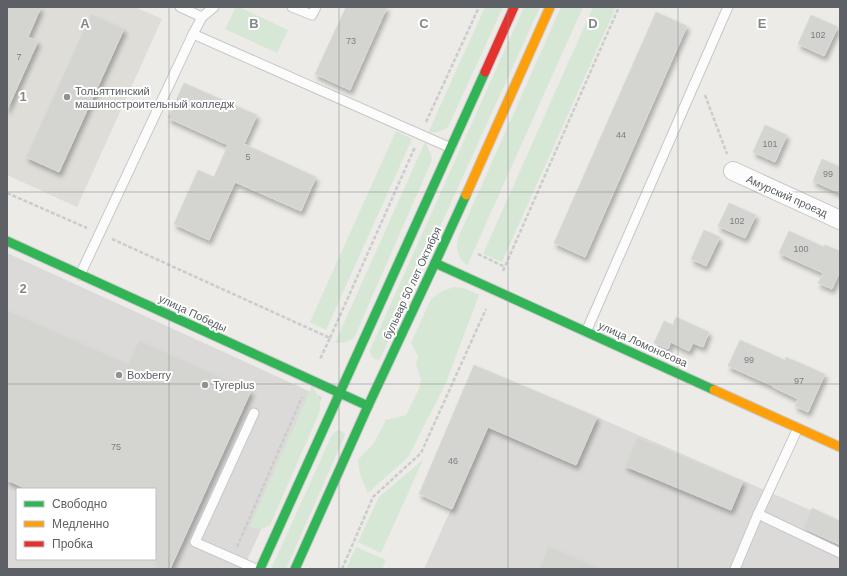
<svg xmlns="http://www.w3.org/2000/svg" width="847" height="576" font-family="Helvetica,sans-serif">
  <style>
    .industrial { fill: #dcdad8; fill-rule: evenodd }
    .education { fill: #dfddd8 }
    .green { fill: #d7e7d5 }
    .building { fill: #d4d4d1; stroke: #dbdad7; filter: url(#shadow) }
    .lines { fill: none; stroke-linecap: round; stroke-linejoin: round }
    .lane-casing { stroke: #c7c7c7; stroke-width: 11 }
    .street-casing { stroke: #c7c7c7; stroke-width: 20 }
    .fast-casing { stroke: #c9c9c9; stroke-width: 11 }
    .slow-casing { stroke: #c9c9c9; stroke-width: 11 }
    .jam-casing { stroke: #c9c9c9; stroke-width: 11 }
    .path { stroke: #c9cdcb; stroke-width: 2.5; stroke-dasharray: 4 2; stroke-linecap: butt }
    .lane { stroke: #fcfcfc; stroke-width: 9 }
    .street { stroke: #fcfcfc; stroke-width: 18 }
    .fast { stroke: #30b455; stroke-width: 9 }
    .slow { stroke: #ff9f0a; stroke-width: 9 }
    .jam { stroke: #e5322d; stroke-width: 9 }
    .grid { fill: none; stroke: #858789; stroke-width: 1; stroke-opacity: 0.55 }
    .poi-dot { fill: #8f9192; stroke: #fff; stroke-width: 1.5 }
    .labels { text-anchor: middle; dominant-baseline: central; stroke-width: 4; stroke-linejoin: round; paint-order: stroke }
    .number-label { font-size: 9px; fill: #7b7e80 }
    .poi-label { font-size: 11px; fill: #5d6064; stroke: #fff; text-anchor: start }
    .street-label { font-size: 11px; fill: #5d6064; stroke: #fff }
    .grid-label { font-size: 13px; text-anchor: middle; font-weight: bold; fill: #858789; stroke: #fff; stroke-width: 4; stroke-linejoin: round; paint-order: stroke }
  </style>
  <defs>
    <filter id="shadow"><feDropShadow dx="2.5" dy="4.5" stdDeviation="2" flood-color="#0004"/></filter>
  </defs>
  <rect width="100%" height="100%" fill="#ecebe8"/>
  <g class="industrial">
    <path d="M7,253L322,397L243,569H7ZM17,489H155V559H17Z"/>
    <polygon points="597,417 840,523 840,569 424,569 488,427 576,465"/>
  </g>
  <polygon class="education" points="7,7 135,7 162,19 77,207 7,175"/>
  <g class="green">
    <polygon points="236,7 239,7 288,30 277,53 225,29"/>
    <path d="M485,7H503L448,127C442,132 435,132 428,133Z"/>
    <path d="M524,7H540L380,359C373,361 371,357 370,350Z"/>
    <path d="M561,7H583L467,266C457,255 455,251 459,236Z"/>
    <polygon points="593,7 616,7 502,262 483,254"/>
    <polygon points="396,131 412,139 326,330 310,322"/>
    <path d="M425,142L431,154L432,160L354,338C348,342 342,343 335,343Z"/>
    <polygon points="454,287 464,288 479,295 445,385 408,457 368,493 360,475 358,460 374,443 386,420 406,415 419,389 421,379 416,365 418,356 411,343 431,299 442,291"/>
    <path d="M312,386C318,394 321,401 320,411L270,525C262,530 259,530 250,526Z"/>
    <polygon points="339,430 343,432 345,435 286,569 271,569 332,435 336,431"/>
    <polygon points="423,460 381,553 358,542 379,497"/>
    <polygon points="356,547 386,560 382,569 346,569"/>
  </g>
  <g class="building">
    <polygon points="7,7 41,7 28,37 38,41 7,110"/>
    <polygon points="346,7 387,7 350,90 315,74"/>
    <polygon points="656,12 687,26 585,257 554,243"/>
    <polygon points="91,14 124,29 59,172 26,157"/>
    <polygon points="811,15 838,27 824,56 798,44"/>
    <polygon points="184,83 257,115 244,144 316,177 301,211 235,182 209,240 174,224 198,170 214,177 228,145 168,118"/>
    <polygon points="765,125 787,135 775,162 753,152"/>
    <polygon points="822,159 840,167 840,193 813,181"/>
    <polygon points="729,203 756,215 745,238 718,226"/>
    <polygon points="704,230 720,237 706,266 691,259"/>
    <polygon points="789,231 824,247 825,245 840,251 840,271 832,289 818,283 823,273 779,253"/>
    <polygon points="7,310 128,364 139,340 251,391 170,569 155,569 155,489 27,489 7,480"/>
    <polygon points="676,317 709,332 703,347 693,343 689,351 671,342 668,349 654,343 664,321 673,325"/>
    <polygon points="740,340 785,360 786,357 825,374 808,412 795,406 798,399 773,387 773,386 728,366"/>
    <polygon points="474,365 597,417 576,465 488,427 452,509 419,494"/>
    <polygon points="637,437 743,481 731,510 625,466"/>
    <polygon points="812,508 840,521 840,545 803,528"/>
    <polygon points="548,546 602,569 539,569"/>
  </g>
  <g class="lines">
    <g class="lane-casing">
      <g id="lane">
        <polyline points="180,7 202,17 214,7"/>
        <polyline points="292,7 312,15 316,7"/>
        <polyline points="193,34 202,17"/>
        <polyline points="80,275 193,34 451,148"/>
        <polyline points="586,332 728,7"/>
        <polyline points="254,413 195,542 256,569"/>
        <polyline points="758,514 840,553"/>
        <polyline points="735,569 758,514 798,428"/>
      </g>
    </g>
    <g class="street-casing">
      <polyline id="street" points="733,171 840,220"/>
    </g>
    <g class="fast-casing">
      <g id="fast">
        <polyline points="7,241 368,406"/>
        <polyline points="435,263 714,390"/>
        <polyline points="260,569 485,72"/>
        <polyline points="295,569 368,406 435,263 466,195"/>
      </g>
    </g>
    <g class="slow-casing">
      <g id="slow">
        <polyline points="466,195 550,7"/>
        <polyline points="714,390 840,447"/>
      </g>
    </g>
    <g class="jam-casing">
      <polyline id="jam" points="485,72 514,7"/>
    </g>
    <g class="path">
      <polyline points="705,95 727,154"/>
      <polyline points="426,122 479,7"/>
      <polyline points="7,193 87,228"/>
      <polyline points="112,239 330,338 320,359"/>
      <polyline points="478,254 505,267"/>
      <polyline points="503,271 619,7"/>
      <polyline points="330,338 415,147"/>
      <polyline points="237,547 302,397"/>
      <polyline points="342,569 373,497 421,453 486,309"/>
    </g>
    <use href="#lane" class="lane"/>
    <use href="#street" class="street"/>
    <use href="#fast" class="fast"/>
    <use href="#slow" class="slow"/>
    <use href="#jam" class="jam"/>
  </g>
  <path class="grid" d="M169,7V569M339,7V569M508,7V569M678,7V569M7,192H840M7,384H840"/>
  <g class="poi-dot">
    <circle cx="67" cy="97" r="4"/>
    <circle cx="119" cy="375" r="4"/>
    <circle cx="205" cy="385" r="4"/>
  </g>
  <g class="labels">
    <g class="number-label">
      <text x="818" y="35">102</text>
      <text x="351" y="41">73</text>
      <text x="19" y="57">7</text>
      <text x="621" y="135">44</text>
      <text x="770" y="144">101</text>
      <text x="248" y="157">5</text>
      <text x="828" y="174">99</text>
      <text x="737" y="221">102</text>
      <text x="801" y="249">100</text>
      <text x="749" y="360">99</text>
      <text x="799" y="381">97</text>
      <text x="116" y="447">75</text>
      <text x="453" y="461">46</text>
    </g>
    <g class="poi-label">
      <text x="75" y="91">Тольяттинский<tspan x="75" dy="13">машиностроительный колледж</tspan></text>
      <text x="127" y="375">Boxberry</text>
      <text x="213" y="385">Tyreplus</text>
    </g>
    <g class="street-label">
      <text transform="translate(787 196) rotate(24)">Амурский проезд</text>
      <text transform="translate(412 283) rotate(-65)">бульвар 50 лет Октября</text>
      <text transform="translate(193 313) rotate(25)">улица Победы</text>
      <text transform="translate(643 344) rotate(24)">улица Ломоносова</text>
    </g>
  </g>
  <g class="grid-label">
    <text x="85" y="28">A</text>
    <text x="254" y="28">B</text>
    <text x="424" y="28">C</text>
    <text x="593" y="28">D</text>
    <text x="762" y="28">E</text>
    <text x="23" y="101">1</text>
    <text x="23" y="293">2</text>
  </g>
  <rect width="847" height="576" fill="none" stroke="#5d6064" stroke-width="16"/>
  <rect x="16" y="488" width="140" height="72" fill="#ffffff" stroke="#bebfc1"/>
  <rect x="24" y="501" width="20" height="6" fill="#30b455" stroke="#bebfc1"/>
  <text x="52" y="508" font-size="12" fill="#5d6064">Свободно</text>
  <rect x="24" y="521" width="20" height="6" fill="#ff9f0a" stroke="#bebfc1"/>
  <text x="52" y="528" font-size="12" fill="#5d6064">Медленно</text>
  <rect x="24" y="541" width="20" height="6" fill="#e5322d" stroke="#bebfc1"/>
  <text x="52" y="548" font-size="12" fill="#5d6064">Пробка</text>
</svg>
